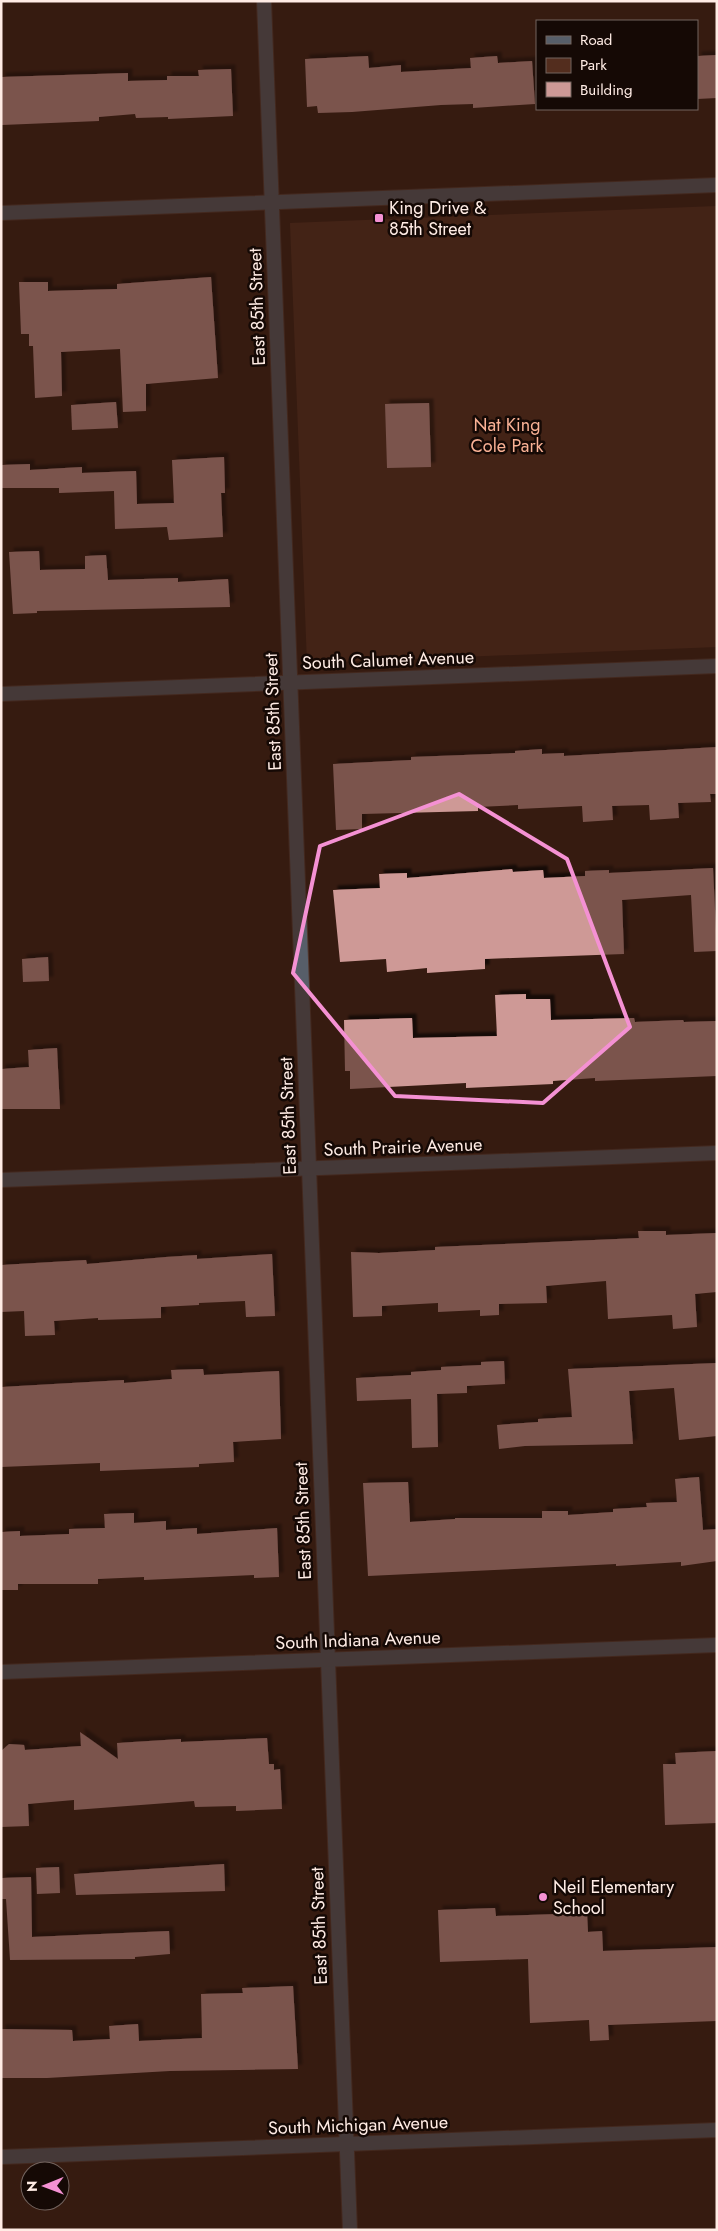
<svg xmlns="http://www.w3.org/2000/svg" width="718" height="2231" font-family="Jost,sans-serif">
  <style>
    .green { fill: #532d1e }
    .building { fill: #ce9996; filter: url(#shadow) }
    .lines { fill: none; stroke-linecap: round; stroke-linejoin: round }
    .minor-casing { stroke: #52382f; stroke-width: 16 }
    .tertiary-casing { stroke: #52382f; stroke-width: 16 }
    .minor { stroke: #575e69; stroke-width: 14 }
    .tertiary { stroke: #575e69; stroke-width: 14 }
    .marked { fill: none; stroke: #f491d3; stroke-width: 4; stroke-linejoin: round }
    .poi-dot { fill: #f491d3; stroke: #150905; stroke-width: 2 }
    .labels { text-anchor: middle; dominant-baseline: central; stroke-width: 5; stroke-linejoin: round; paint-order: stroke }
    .poi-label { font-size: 18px; fill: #ffece5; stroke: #150905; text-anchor: start }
    .street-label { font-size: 18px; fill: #ffece5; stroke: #150905 }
    .park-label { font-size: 18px; fill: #f9b195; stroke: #150905 }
  </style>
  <defs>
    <filter id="shadow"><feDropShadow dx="4.5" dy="-4.5" stdDeviation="1" flood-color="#0009"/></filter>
  </defs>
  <rect width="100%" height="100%" fill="#361b11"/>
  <polygon class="green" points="717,206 717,647 307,663 290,223"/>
  <g class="building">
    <polygon points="717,55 717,98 697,99 697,56"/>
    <polygon points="368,56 369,68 401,65 401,72 471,68 470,58 497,56 498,63 532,61 535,104 473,108 473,104 441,105 352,112 318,113 317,106 307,107 305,59"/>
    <polygon points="231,69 233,116 168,119 168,117 136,118 135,114 99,117 99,121 2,125 1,77 128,73 128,81 167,80 167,76 199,76 198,70"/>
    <polygon points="211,277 218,378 146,384 146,411 123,412 120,349 61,352 62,396 35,398 33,346 29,346 29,334 21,334 19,282 48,282 48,291 117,289 117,284"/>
    <polygon points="116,402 118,428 72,430 71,405"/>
    <polygon points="429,403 431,467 387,468 385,404"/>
    <polygon points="224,457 225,493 221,493 223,537 169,540 167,527 115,529 114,491 59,493 59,488 1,488 1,465 30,464 30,470 82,467 82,473 136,471 137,504 174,503 172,460"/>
    <polygon points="39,551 40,570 85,569 85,556 106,555 108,580 178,578 178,582 228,579 230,607 37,611 37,613 13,614 9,552"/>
    <polygon points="717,747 717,794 710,794 711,802 678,803 679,818 650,820 649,805 612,806 613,820 583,822 582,806 518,809 518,805 478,807 478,811 362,814 362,829 336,830 333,764 411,760 411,757 515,753 515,751 542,749 542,754 564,753 564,756"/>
    <polygon points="713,868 717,951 694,952 691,895 622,900 624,954 485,959 485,969 427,973 427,968 387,972 386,959 340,962 333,890 380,888 379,874 407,873 407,878 512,869 513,872 543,870 544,878 585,876 585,871 609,870 609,873"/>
    <polygon points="48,957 49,981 23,982 22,959"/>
    <polygon points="526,994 526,999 550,999 551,1020 634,1018 635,1022 683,1020 684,1022 717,1021 717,1076 595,1081 595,1078 553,1081 553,1084 466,1088 466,1083 350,1089 350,1071 345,1071 344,1020 412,1018 413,1038 497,1036 495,995"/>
    <polygon points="57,1048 60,1109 1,1109 1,1069 29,1067 28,1050"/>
    <polygon points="638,1231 666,1231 666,1235 717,1233 717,1292 695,1294 697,1327 673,1329 672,1315 608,1319 606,1281 546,1286 547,1303 499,1304 499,1315 480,1316 480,1310 438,1312 438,1303 382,1306 382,1316 353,1317 351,1252 379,1253 435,1250 435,1247 639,1238"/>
    <polygon points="272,1254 275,1316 246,1317 245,1301 199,1303 199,1305 161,1307 161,1318 98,1320 98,1318 54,1321 55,1335 25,1336 24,1311 1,1312 1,1265 86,1260 87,1264 166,1257 197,1255 197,1259"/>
    <polygon points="504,1361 505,1384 467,1386 467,1393 437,1394 438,1447 412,1448 411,1399 357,1401 356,1378 411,1375 411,1372 441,1370 441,1367 481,1365 481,1362"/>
    <polygon points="717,1363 717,1436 679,1440 674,1388 629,1391 633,1444 525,1446 499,1449 497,1425 538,1422 538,1419 572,1417 568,1369"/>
    <polygon points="203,1369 204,1375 279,1371 281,1439 233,1442 234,1462 199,1464 199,1467 100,1471 100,1463 1,1467 1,1387 124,1380 124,1383 172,1379 171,1370"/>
    <polygon points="699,1477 703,1530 717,1529 717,1561 681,1566 681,1562 616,1566 616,1564 368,1576 363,1483 408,1482 410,1522 455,1519 455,1518 542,1518 542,1511 568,1511 568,1515 613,1512 613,1509 647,1507 646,1503 677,1502 675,1479"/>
    <polygon points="134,1513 134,1523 166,1521 166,1530 197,1528 197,1534 277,1528 279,1577 254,1578 254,1575 144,1580 144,1577 98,1579 98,1584 18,1584 18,1590 1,1590 1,1532 20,1531 20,1536 69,1534 69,1529 105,1528 104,1514"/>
    <polygon points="80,1732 118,1759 117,1743 181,1739 181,1742 267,1738 269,1764 274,1764 274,1770 280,1769 282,1809 236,1811 236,1806 195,1807 194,1801 74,1810 74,1800 28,1804 29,1826 1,1827 1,1751 9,1744 24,1745 25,1750 81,1746"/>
    <polygon points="717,1751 717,1823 665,1825 663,1764 676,1764 675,1753"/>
    <polygon points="224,1864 225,1891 76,1895 74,1874"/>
    <polygon points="59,1867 60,1893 37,1894 36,1868"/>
    <polygon points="31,1877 32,1937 169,1931 170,1954 135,1957 135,1959 10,1960 6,1899 1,1899 1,1878"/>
    <polygon points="495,1908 496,1916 587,1913 588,1932 602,1931 603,1951 717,1947 717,2021 608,2025 609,2040 590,2041 589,2020 530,2023 528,1959 440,1962 438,1910"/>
    <polygon points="293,1986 298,2069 170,2071 47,2078 1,2078 1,2029 72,2030 73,2041 110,2039 109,2026 138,2024 139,2041 202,2038 201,1994 243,1993 242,1988"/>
  </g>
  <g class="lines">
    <g class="minor-casing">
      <g id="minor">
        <polyline points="264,1 350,2230"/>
        <polyline points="1,694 717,666"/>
        <polyline points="1,1180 717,1153"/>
        <polyline points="1,1672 717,1645"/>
        <polyline points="1,2157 717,2130"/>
      </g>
    </g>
    <g class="tertiary-casing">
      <polyline id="tertiary" points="1,213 717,185"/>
    </g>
    <use href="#minor" class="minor"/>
    <use href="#tertiary" class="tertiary"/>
  </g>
  <path d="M0 0H718V2231H0ZM459,794L567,859L630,1027L543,1103L395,1096L293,973L320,846Z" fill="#361b11" fill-opacity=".55" fill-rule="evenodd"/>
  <path class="marked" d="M459,794L567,859L630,1027L543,1103L395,1096L293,973L320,846Z"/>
  <g class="poi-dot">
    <rect x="374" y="213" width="10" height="10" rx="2.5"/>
    <circle cx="543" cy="1897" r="5"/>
  </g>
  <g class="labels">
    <g class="poi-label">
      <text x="389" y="208">King Drive &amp;<tspan x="389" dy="21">85th Street</tspan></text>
      <text x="553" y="1887">Neil Elementary<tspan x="553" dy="21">School</tspan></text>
    </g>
    <g class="street-label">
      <text transform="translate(257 307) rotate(-92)">East 85th Street</text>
      <text transform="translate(388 660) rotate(-2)">South Calumet Avenue</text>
      <text transform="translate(273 712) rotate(-92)">East 85th Street</text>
      <text transform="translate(288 1116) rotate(-92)">East 85th Street</text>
      <text transform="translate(403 1147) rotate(-2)">South Prairie Avenue</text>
      <text transform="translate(303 1521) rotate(-92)">East 85th Street</text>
      <text transform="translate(358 1640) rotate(-2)">South Indiana Avenue</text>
      <text transform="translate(319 1926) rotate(-92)">East 85th Street</text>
      <text transform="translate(358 2125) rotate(-2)">South Michigan Avenue</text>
    </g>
    <g class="park-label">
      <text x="507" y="425">Nat King<tspan x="507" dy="21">Cole Park</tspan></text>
    </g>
  </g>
  <rect width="718" height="2231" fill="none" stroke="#ffece5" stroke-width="5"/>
  <rect x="536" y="20" width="162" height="90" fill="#150905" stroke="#73645f"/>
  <rect x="546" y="36" width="25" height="8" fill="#575e69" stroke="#73645f"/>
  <text x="580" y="45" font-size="15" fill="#ffece5">Road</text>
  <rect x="546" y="58" width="25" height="15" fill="#532d1e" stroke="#73645f"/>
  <text x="580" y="70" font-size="15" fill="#ffece5">Park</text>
  <rect x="546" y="82" width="25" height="15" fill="#ce9996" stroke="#73645f"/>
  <text x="580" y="95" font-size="15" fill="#ffece5">Building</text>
  <g transform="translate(45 2186) rotate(269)"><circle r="24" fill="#150905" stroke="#73645f"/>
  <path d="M0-4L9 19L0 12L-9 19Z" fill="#f491d3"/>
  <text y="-8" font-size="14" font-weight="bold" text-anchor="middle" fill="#ffece5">N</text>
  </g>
</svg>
